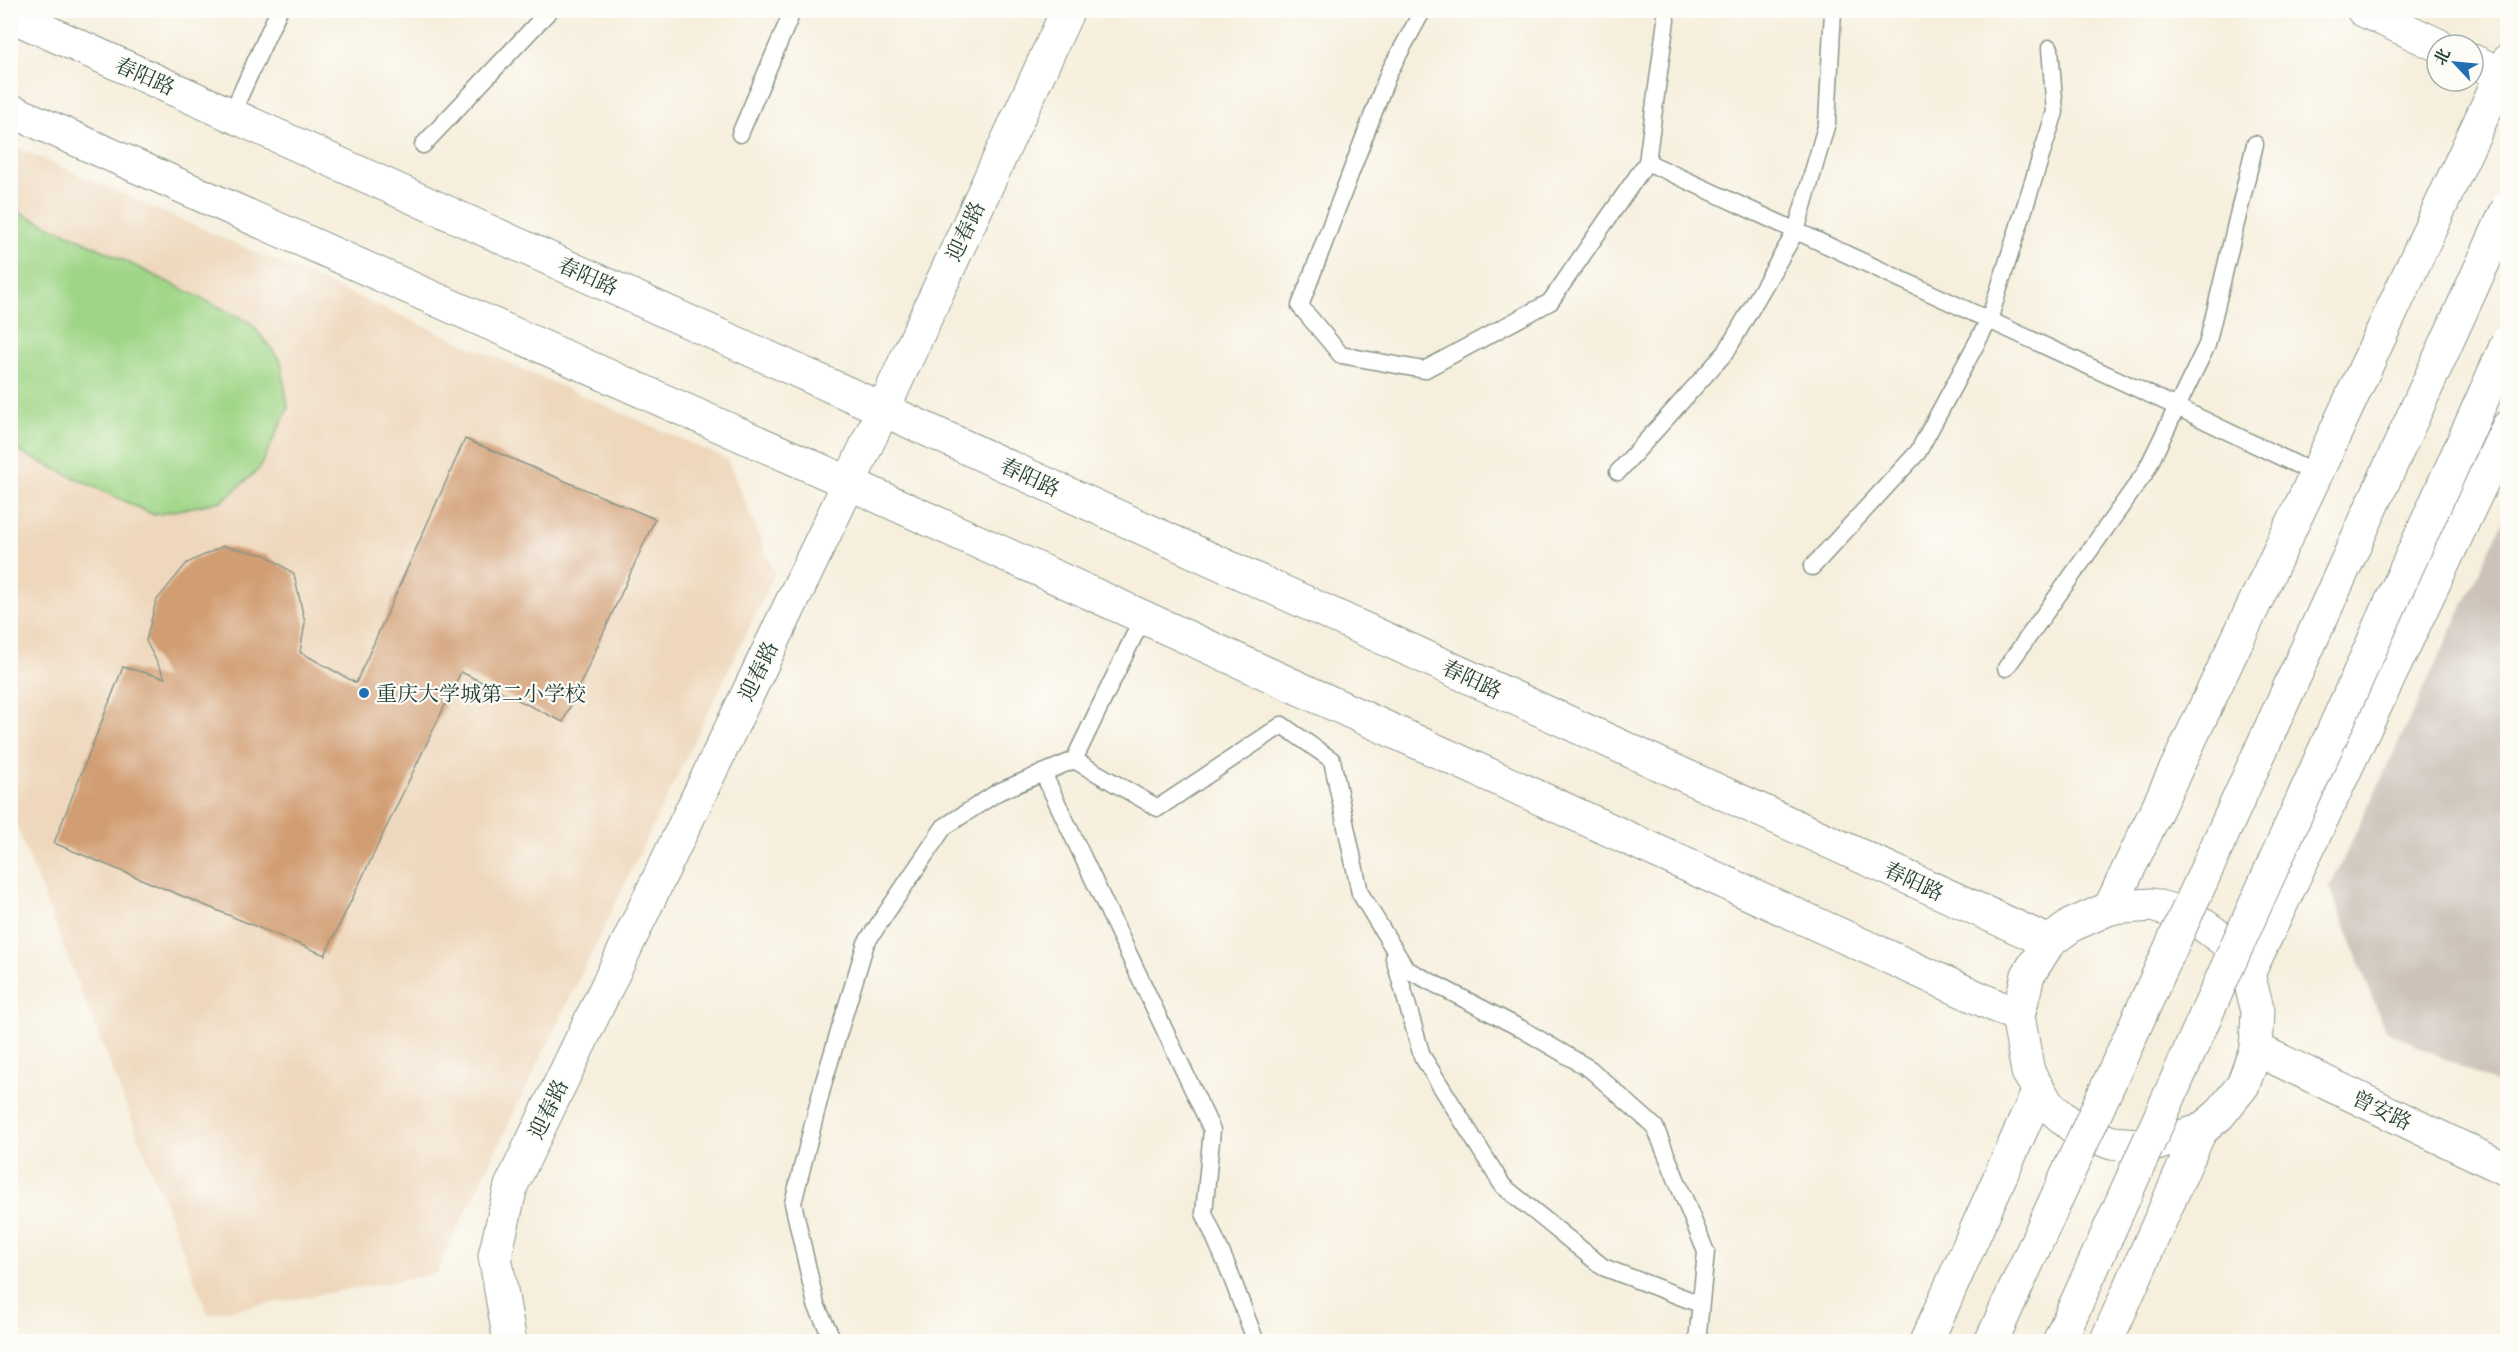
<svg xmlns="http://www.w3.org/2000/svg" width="2518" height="1352" font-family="'Libre Caslon Text','Noto Serif SC',serif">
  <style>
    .built { fill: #eed7bb }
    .industrial { fill: #ccc2b9 }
    .green { fill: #9fd586; stroke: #5f895d; stroke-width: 1.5 }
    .building { fill: #d19d72 }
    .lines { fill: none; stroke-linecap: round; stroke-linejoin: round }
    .lane-casing { stroke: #8a9688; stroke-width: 19 }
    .secondary-casing { stroke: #8a9688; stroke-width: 35 }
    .lane { stroke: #fff; stroke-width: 16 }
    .secondary { stroke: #fff; stroke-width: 33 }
    .primary-bridge-casing { stroke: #8a9688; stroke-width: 35; stroke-linecap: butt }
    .primary-bridge { stroke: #fff; stroke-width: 33 }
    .poi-dot { fill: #1f6fb2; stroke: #fdfcf7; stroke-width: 2 }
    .labels { text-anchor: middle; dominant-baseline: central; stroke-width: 4.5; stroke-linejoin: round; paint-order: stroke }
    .street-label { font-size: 21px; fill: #1f3d34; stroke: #fdfcf7 }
    .poi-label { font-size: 21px; fill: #1f3d34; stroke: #fdfcf7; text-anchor: start }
  </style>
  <rect width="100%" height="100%" fill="#fdfcf7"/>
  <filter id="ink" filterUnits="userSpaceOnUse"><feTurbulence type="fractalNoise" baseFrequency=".0167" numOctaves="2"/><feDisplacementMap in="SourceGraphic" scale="12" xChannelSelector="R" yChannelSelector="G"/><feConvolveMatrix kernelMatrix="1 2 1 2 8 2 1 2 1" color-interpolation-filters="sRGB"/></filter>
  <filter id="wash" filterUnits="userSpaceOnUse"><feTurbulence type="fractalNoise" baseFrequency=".008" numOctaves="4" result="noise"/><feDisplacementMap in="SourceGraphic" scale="24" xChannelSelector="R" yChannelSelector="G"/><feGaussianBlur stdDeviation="1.35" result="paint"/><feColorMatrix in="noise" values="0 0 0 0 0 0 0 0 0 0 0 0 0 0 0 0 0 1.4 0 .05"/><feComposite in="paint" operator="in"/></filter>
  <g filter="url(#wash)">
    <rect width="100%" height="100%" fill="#f6efdd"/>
    <polygon class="built" points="11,145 727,459 775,574 436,1274 208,1314 11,813"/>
    <polygon class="industrial" points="2507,513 2507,1089 2385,1030 2330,887"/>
    <polygon class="green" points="11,209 82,240 250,322 281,361 288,409 259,469 222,501 154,515 11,448"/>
    <g id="blocks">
      <polygon class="building" points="465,439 655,519 563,722 461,672 325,955 54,843 123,667 165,678 146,641 156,601 187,563 223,546 266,555 294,574 305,623 300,652 356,683"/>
    </g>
  </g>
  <g filter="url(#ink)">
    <use href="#blocks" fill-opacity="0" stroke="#8a9688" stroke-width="1.5"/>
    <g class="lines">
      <g class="lane-casing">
        <g id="lane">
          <polyline points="1423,10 1389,72 1300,306 1341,355 1424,370 1550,302 1647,162 1666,20 1664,10"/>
          <polyline points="231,115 279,10"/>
          <polyline points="740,134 793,10"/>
          <polyline points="423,145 550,10"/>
          <polyline points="1647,162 2177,407 2316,474"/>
          <polyline points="1618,472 1726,352 1796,231 1827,123 1833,10"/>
          <polyline points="1812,567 1918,452 1989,320 2055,112 2050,48"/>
          <polyline points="1143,617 1074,760 1158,808 1282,725 1332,760 1360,893 1406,969 1520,1028 1590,1069 1655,1127 1706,1252 1697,1342"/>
          <polyline points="2006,668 2145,473 2207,345 2255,144"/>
          <polyline points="1043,773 1212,1130 1204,1213 1228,1268 1256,1342"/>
          <polyline points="1394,958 1422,1056 1503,1186 1603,1267 1700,1304"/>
          <polyline points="834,1342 816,1305 793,1203 824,1081 866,943 944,827 998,792 1074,760"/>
        </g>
      </g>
      <g class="secondary-casing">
        <g id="secondary">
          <polyline points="2363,10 2438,45"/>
          <polyline points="10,15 882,409 2049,942"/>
          <polyline points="2473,61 2501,74"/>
          <polyline points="10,110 849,483 2018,1016"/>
          <polyline points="2110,908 2152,905 2191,916 2225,941 2248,974 2258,1011 2256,1049 2243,1085 2219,1115 2200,1131 2150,1146 2112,1143 2077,1130 2048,1105 2028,1072 2018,1016 2028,975 2049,942 2072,925 2110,908 2316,474 2508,61"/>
          <polyline points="2248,974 2508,427"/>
          <polyline points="2256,1049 2508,1170"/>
          <polyline points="510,1342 495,1256 511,1186 849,483 1068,10"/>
          <polyline points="1926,1342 2039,1090"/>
          <polyline points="2106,1342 2200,1131"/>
        </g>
      </g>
      <use href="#lane" class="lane"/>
      <use href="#secondary" class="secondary"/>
      <g class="primary-bridge-casing">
        <g id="primary-bridge">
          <polyline points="1991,1342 2508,208"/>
          <polyline points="2059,1342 2508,342"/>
        </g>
      </g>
      <use href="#primary-bridge" class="primary-bridge"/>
    </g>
  </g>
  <circle class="poi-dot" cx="364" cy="693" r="6"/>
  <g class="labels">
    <g class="street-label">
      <text transform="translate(145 76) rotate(24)">春阳路</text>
      <text transform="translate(965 231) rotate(-65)">迎春路</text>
      <text transform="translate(588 276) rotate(24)">春阳路</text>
      <text transform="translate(1030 477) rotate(25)">春阳路</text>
      <text transform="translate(758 671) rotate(-64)">迎春路</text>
      <text transform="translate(1472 679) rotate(25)">春阳路</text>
      <text transform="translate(1914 881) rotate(25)">春阳路</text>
      <text transform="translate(548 1109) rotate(-64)">迎春路</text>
      <text transform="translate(2382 1110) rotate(26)">曾安路</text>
    </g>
    <g class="poi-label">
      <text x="376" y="693">重庆大学城第二小学校</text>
    </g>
  </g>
  <rect width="2518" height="1352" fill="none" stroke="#fdfcf7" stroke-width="36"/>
  <g transform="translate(2455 63) rotate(296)"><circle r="28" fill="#fdfcf7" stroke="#a4b0a9" stroke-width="1.5"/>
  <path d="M0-4.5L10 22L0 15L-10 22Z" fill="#1f6fb2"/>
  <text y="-9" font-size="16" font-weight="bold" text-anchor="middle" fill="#1f3d34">北</text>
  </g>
</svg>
